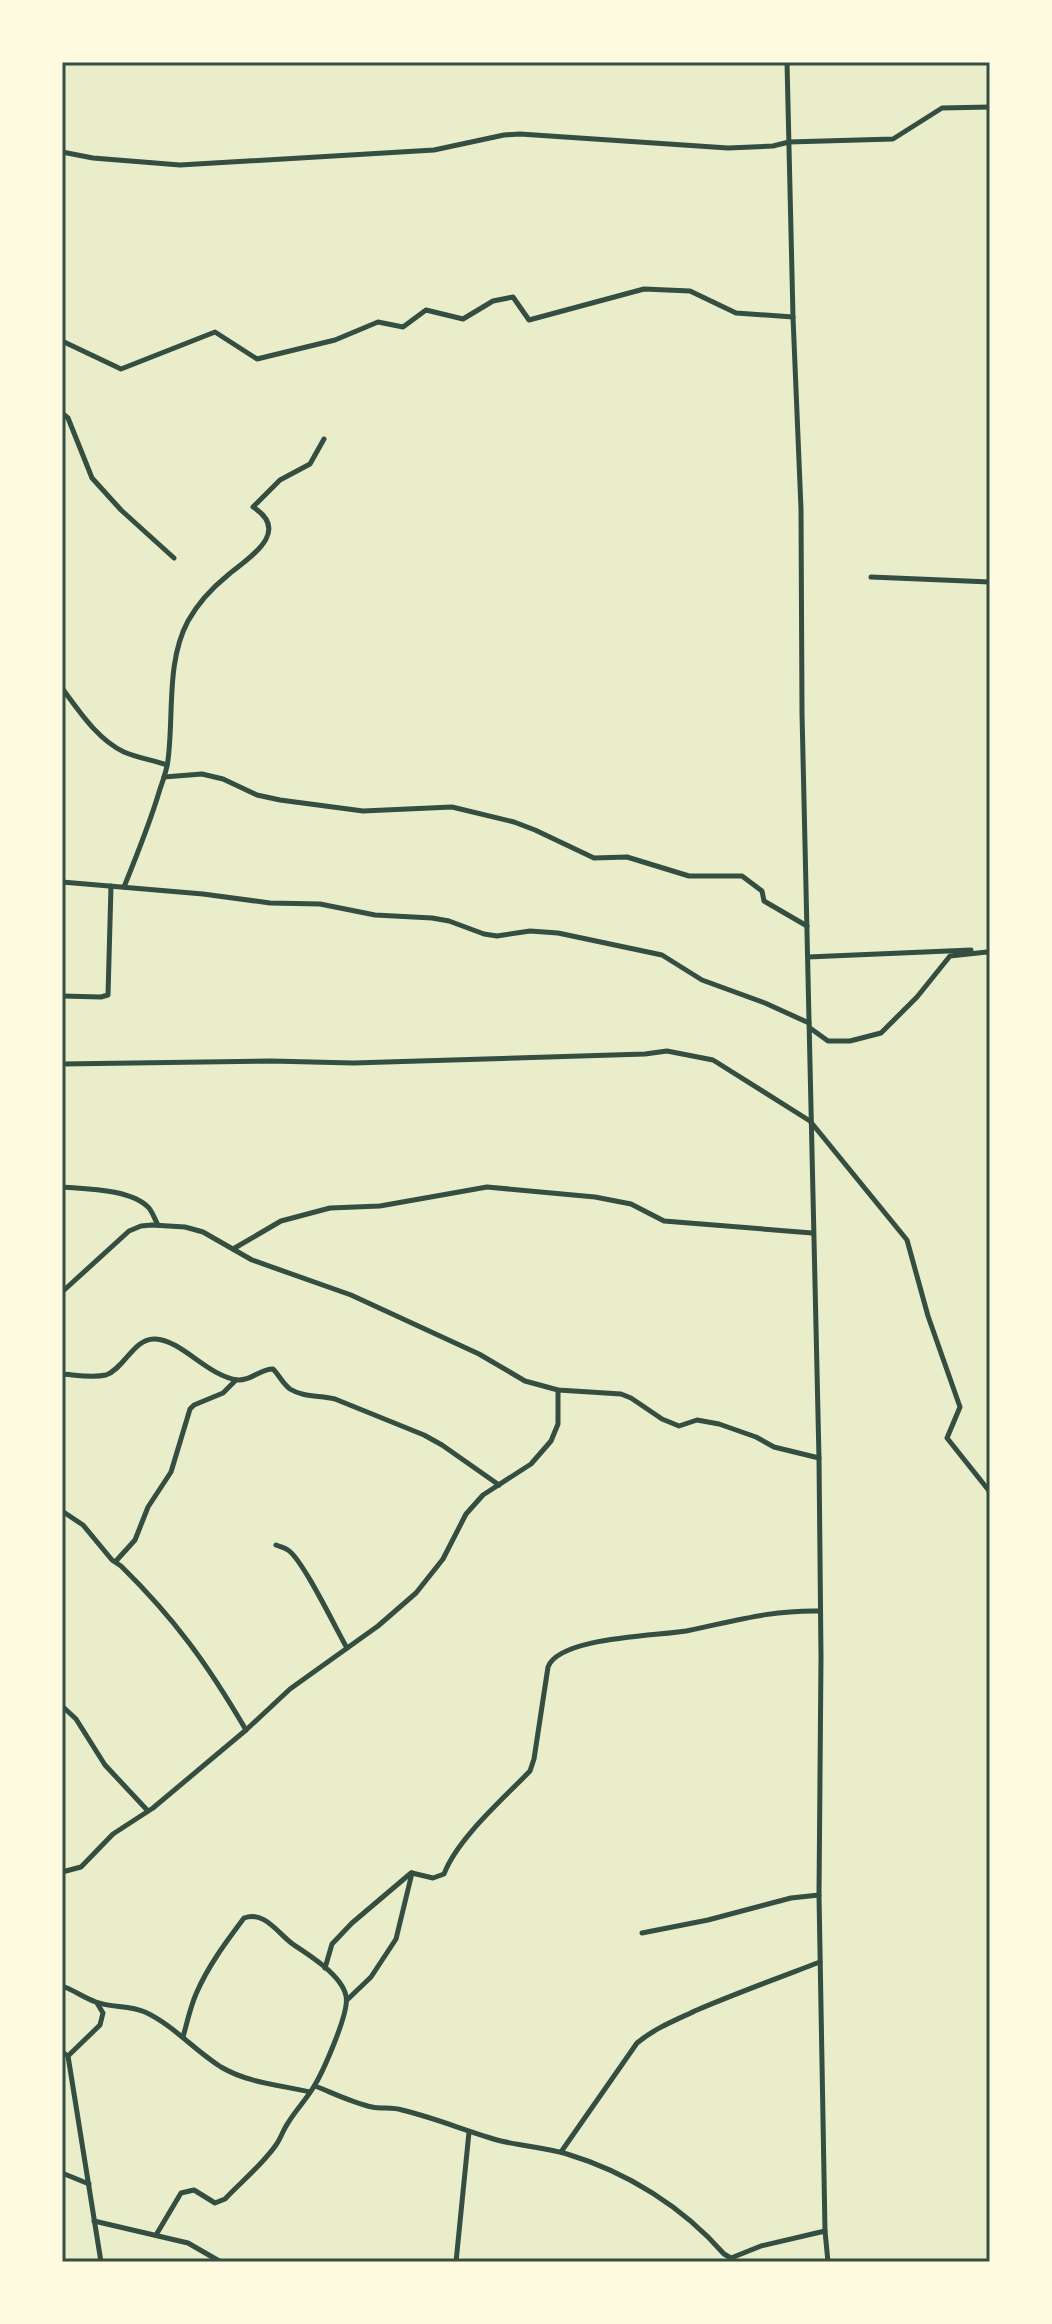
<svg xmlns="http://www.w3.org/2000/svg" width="1052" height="2324" font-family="'Libre Baskerville',serif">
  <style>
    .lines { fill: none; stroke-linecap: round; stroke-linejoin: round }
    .minor { stroke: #344e41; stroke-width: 5 }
    .neatline { fill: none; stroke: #344e41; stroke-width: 3 }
  </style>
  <rect width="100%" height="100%" fill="#e9edc9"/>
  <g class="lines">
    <g class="minor">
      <polyline points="787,62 793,317 801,509 802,713 819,1458 821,1657 819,1895 825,2231 828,2262"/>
      <polyline points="62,152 93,158 180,165 434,150 504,135 520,134 728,148 773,146 789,142 893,139 942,108 990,107"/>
      <polyline points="62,341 121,369 215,332 257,359 335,340 378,322 403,327 426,310 463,319 493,301 513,297 529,320 644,289 690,291 736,313 793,317"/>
      <polyline points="62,413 68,418 92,478 121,510 174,558"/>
      <polyline points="871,577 990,582"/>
      <path d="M62,688C79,711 98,740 124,752C138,758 153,760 167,765"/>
      <polyline points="164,777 202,774 223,779 257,795 280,800 363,811 452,807 514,822 535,830 594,858 627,857 689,876 742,876 762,891 764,901 807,926"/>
      <polyline points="62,882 203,894 270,903 320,904 375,915 432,918 449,921 484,934 497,936 530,931 558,933 662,955 702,980 765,1003 809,1023"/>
      <path d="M124,887C137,855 150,823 160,789C163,780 167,770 168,760C174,714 166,662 188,621C198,603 212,588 228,575C247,559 293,532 253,507L280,480L310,464L324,439"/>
      <polyline points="808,957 971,950"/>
      <polyline points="62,996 101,997 108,995 111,886"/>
      <polyline points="810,1028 828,1041 850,1041 881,1033 917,997 950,956 987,952 990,954"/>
      <polyline points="62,1064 271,1061 353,1063 645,1054 667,1051 713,1060 810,1121 907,1240 928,1316 960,1407 947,1438 990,1492"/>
      <path d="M62,1187C87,1189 131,1189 149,1208C153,1213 155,1220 158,1225"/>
      <polyline points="233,1249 281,1221 330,1208 380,1206 487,1187 595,1197 631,1204 664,1221 812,1233"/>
      <polyline points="62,1292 129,1231 141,1226 152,1225 185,1227 203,1232 252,1260 351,1295 479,1354 525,1381 558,1390 621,1394 631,1398 662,1419 679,1426 697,1420 719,1424 756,1437 774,1447 819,1458"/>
      <path d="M62,1374C76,1375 92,1378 106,1375C124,1369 134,1338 155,1339C182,1340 207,1376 238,1380C251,1381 260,1369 273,1369C279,1375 283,1384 290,1389C304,1398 321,1395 335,1399L424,1435L442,1445L499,1485"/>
      <path d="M62,1511L83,1525L112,1560L121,1566C175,1619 208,1665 246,1730"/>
      <path d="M276,1545C281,1547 284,1547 288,1550C303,1560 336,1629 347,1648"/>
      <polyline points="116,1561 135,1540 148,1507 171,1472 190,1409 194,1405 223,1393 236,1380"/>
      <polyline points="62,1706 76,1719 105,1765 148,1811"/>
      <polyline points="62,1872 81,1867 113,1834 153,1808 246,1730 290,1689 378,1626 416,1593 443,1559 466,1514 483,1495 531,1464 551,1441 558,1424 558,1390"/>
      <path d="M412,1873L433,1878L444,1874C457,1839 503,1799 530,1771L534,1759L548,1667C559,1637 657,1636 686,1631C735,1621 770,1610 820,1611"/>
      <polyline points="642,1933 708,1920 791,1898 819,1895"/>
      <polyline points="325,1968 332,1944 352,1923 411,1873"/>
      <path d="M62,1986C74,1990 84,1998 96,2002C112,2008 129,2005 145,2012C173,2025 194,2050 221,2067C248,2083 280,2085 310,2092"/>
      <polyline points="347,2000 371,1977 396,1939 412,1873"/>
      <polyline points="62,2052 68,2056 101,2262"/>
      <polyline points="68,2056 100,2025 103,2013 97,2003"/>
      <path d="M315,2086C333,2093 353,2103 372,2107C382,2109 392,2107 402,2110C436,2118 468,2132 501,2141C523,2146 545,2148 567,2154C627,2172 683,2207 724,2254L731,2258L761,2246L825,2231"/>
      <path d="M561,2152L637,2043C655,2028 676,2020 697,2010C737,1993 778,1978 820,1962"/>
      <polyline points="62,2173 89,2184"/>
      <polyline points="94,2221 188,2243 221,2262"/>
      <path d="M156,2235L181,2193L194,2190L215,2203L225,2199C241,2182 262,2165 276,2145C281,2138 283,2130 288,2123C295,2111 305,2101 313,2088C322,2074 350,2012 346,1996C342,1976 311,1956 294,1945C279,1935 265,1910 244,1918C226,1942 208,1966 196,1994C190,2008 187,2023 183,2037"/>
      <polyline points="456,2262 469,2132"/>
    </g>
  </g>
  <rect width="1052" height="2324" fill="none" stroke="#fefae0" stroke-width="128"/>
  <rect x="64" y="64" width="924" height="2196" class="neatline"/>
</svg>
